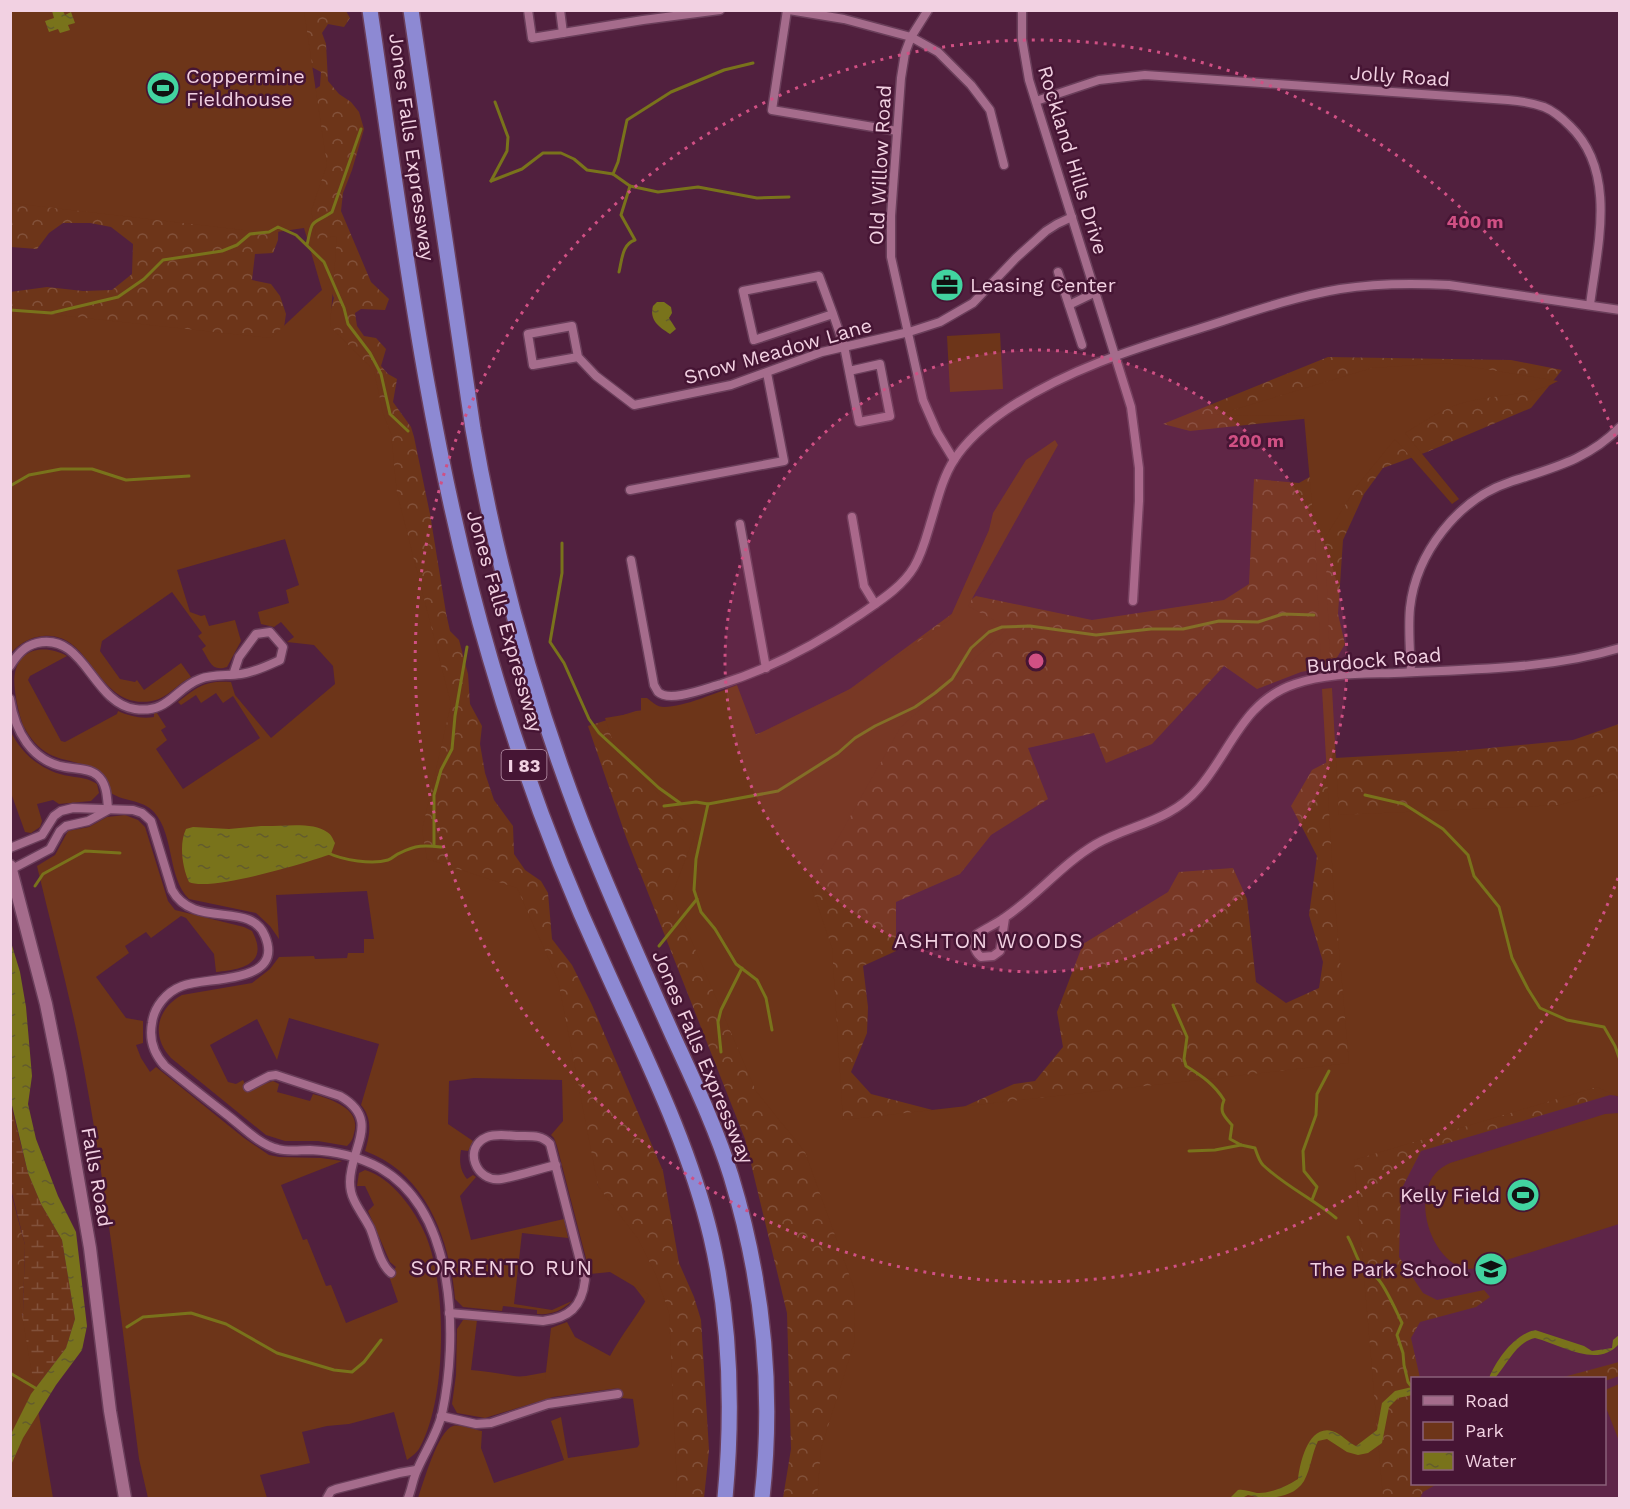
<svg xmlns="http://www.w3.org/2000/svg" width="1630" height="1509" font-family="'Work Sans',sans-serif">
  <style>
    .built { fill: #5e2548; fill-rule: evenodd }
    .forest { fill: url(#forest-crowns) }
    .wetland { fill: url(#wetland-marsh) }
    .park { fill: #6d3519 }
    .water { fill: url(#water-ripples) }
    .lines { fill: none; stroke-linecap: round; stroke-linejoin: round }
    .stream { stroke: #79731b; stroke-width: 3 }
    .minor-casing { stroke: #6a3e5a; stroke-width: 11 }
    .secondary-casing { stroke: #6a3e5a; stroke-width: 15 }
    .motorway-casing { stroke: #6a3e5a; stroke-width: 18 }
    .minor { stroke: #a56c8c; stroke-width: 8 }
    .secondary { stroke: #a56c8c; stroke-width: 12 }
    .motorway { stroke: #8d89d3; stroke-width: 15 }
    .ring { fill: none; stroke: #d05084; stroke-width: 3; stroke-dasharray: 3 6 }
    .labels { text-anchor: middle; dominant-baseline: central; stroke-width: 5; stroke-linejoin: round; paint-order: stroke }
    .shield { fill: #461534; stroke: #be99ae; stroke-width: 1.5 }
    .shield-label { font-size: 18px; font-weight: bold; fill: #f2d1e2 }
    .poi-label { font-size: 20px; fill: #f2d1e2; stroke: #461534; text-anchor: start }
    .street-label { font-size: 20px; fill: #f2d1e2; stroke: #461534 }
    .neighbourhood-label { font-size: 21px; letter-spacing: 1.5px; fill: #f2d1e2; stroke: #461534 }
    .centre { fill: #d05084; stroke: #461534; stroke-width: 3 }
    .ring-label { font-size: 18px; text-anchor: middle; font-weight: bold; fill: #d05084; stroke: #461534; stroke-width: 5; stroke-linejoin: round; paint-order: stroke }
  </style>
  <defs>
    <pattern id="forest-crowns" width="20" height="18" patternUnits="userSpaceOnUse" patternTransform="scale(1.5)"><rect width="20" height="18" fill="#6d3519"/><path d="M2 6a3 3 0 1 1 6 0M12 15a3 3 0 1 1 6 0" fill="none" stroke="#82513a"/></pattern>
    <pattern id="wetland-marsh" width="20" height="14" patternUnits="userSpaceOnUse" patternTransform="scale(1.5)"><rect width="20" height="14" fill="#6d3519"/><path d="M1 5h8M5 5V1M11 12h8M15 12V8" fill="none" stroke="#82513a"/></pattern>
    <pattern id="water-ripples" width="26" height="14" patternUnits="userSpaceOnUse" patternTransform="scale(1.5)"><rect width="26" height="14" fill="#79731b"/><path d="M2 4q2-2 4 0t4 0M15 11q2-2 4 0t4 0" fill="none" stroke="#635c2d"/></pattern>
  </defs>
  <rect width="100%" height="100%" fill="#51203e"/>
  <path class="built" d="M1597,1087L1619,1097V1498H1383L1353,1160ZM1412,1378H1604V1484H1412Z"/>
  <g class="forest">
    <polygon points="275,11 346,11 350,18 344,27 328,24 322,33 326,44 328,81 339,94 351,102 359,112 364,129 352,170 343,193 341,211 371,282 389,299 385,310 361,309 355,313 357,326 364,336 376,338 386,349 381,366 388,374 397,379 393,402 411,427 414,437 430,514 446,613 450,631 459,640 468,674 470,704 482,726 480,744 485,773 494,800 513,826 514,854 525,870 541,881 548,893 552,939 572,965 592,1005 663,1171 679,1263 694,1297 701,1320 709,1450 704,1498 493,1498 492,1482 496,1484 637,1448 644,1437 645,1406 623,1389 500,1378 526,1376 553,1371 612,1356 649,1312 644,1299 627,1277 564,1080 438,988 324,335 334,298 307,236 306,95 320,86 321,72 304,63"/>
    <polygon points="10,174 279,204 278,240 273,253 255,254 252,280 271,284 280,296 286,314 281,347 289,543 285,539 158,566 60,621 11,644 10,292 47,287 83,291 112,290 132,274 133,244 111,227 90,223 63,223 49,233 37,249 11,247"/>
    <polygon points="1328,357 1511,360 1562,370 1531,408 1427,452 1383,468 1364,494 1343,540 1338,614 1345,644 1332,666 1301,672 1257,689 1224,666 1152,744 1106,763 1094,733 1028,748 1048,799 991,835 960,874 896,902 896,951 863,966 868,1007 867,1033 851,1072 871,1094 948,1114 1014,1084 1035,1081 1063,1047 1057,1012 1083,944 1168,892 1179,872 1233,868 1247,899 1256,982 1286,1003 1319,988 1323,962 1309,915 1317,856 1291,806 1312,770 1335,758 1459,751 1573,740 1619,724 1619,1096 1610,1095 1421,1151 1401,1190 1399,1257 1423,1293 1437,1300 1484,1290 1490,1297 1476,1307 1420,1322 1411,1338 1420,1378 1412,1378 1412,1484 1437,1484 1423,1492 1420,1498 783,1498 791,1449 787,1313 745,1139 626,837 588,726 636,711 731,700 750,736 812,717 976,596 1092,620 1224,600 1249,584 1254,479 1299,483 1329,466 1331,416 1190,431 1163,424"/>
    <polygon points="10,1189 25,1245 23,1313 11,1354"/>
    <polygon points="1619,1362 1619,1376 1605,1381 1604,1378 1560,1378"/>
  </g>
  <polygon class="wetland" points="10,1101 28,1173 41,1204 62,1240 75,1319 66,1348 31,1394 11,1354 23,1313 25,1245 11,1189"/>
  <g class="park">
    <path d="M11,11H304L327,165L311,211L317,239L337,236L330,326L374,371L383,413L391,434L397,493L451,704L422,830L427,859L517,888L558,980L598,1186L638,1239L656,1275L669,1313L677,1486L675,1498H418C423,1484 438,1430 453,1426C461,1424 474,1430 482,1431L481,1448L494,1483L564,1460L551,1421L561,1417L568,1458L640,1447L633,1399L621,1398L619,1388L553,1397L485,1418L457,1413L452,1404L456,1375L457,1329L463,1320H477L471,1370C496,1372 520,1378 545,1380L551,1328L567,1322L575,1337L610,1356C622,1334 637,1316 649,1295L610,1272L590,1274L557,1146L554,1138L551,1135L563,1121L562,1080L474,1078L449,1081L448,1124L473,1141L468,1151L461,1150C459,1161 460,1170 467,1179L473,1175L476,1177L460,1196L471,1240L564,1219L568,1238L522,1233L514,1304L552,1310L572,1301C561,1311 552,1315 537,1314V1310L503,1306L502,1311L463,1307L455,1299C450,1240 426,1173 365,1151C370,1135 373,1119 361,1105L379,1044L289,1018L277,1060L257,1019L210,1045L228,1082L236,1084L243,1080L248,1090L273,1081L279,1084L277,1092L310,1101L313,1094C331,1099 362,1109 354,1133C353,1139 351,1142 347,1146L318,1141H285L266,1135L171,1058C151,1037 156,1009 182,995L252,983L270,969L279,957L314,956L315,959L347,958L348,953H364V939H374L367,891L276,895L279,939L270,926L256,913L189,899C167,877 175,836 154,812C142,799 124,802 111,793C108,760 72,766 49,754C38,748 30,738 24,727C19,716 12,685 15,673C20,646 48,645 67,656L30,676L28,680L61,741L65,742L117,714L118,711C129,716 141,719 154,717V713H157L166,727L161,730L167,740L156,749L183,789L260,738L233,696L223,703L216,693L201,703L196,695L181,705L178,702C198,686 206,680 231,682L235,695L271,738L335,684L333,666L314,645L287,642L294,637L281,622L274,627L261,624L258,612L289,603L286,590L299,585L285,539L177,570L190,612L201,616L205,615L209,626L235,620L241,641L227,667C211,672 210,661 202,649L206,646L198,636L202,633L172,592L102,641L100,651L120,679L135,682L137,680L144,690L181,663L191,677C177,684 168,698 152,701C96,711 93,631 43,636C30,637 19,644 11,653V310L271,338L322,290L304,228L270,233L11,203Z"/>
    <polygon points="1000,333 1003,389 950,392 947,336"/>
    <path d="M1447,363L1558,381C1530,397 1490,394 1459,404C1440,410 1422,423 1405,433L1459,499L1452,504L1395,439L1356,487L1325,538L1330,664H1321L1315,537L1304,416L1216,415L1372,368Z"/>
    <path d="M1055,440L1058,445L968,606L1008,628L900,728L811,886L832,948L843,1120L1349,1063L1333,880L1322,689L1332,688L1339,815L1560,805L1619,789V1097L1597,1087L1354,1160L1383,1498H817L821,1449L855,1340L854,1288L805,1152L756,1091L672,895L695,834L614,745L605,718L641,712V698H647C652,702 657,707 664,707C684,707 718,692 737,685L756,735L852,688L949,620L989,530L993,513L1026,460Z"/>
    <path d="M10,730C21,754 43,772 69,776C80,778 88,778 97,784L99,793L91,801L59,804L53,800L37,804L42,821L40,827L31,833L25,832L11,793Z"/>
    <path d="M125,815L138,820L145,827L168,901L175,910L244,927L252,931C270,964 241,970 216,972L214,954L186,918L181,916L151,938L146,932L125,946L129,953L96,977L126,1018L143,1021V1043L136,1045L141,1058L150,1072L156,1067L244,1138L269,1155L279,1157L321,1158L342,1161L281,1185L303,1240L307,1239L326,1286L331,1285L346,1323L398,1302L389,1276L396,1267L390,1262L368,1211L374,1205L365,1186H357L359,1173L365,1170C392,1178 415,1210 426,1236C447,1287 447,1398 420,1447C418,1452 412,1456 407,1460L394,1412L349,1424L327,1426L302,1432L310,1463L260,1475L267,1498H148L139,1459C121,1320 106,1181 79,1043C67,984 51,925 37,866L55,855L68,831L89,827L107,817Z"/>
    <path d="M1619,1113V1224L1482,1268C1478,1268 1472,1269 1468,1269C1432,1263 1412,1201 1435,1174C1439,1169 1444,1166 1450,1163L1605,1114Z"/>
    <polygon points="10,1192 14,1208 20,1303 53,1498 11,1498"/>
    <polygon points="1619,1384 1619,1441 1605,1405 1605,1390"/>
  </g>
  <g class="water">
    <polygon points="63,11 65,15 71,12 75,23 68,25 70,30 60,33 58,29 49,32 45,21 54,18 52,11"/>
    <path d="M657,302H664L671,307L672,313L669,318L676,329L670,334C659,327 649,320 653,306Z"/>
    <path d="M261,826C279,827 313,821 327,832C331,834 333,839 335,843L331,854C306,863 210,892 189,882C182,867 179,843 186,829L193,827L229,829Z"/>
    <polygon points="10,939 20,972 26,1007 32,1076 28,1104 36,1139 58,1196 76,1232 87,1326 82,1350 56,1385 23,1438 11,1465 11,1434 31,1394 66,1348 75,1319 62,1240 41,1204 28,1173 11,1101"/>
    <path d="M1535,1330L1584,1346L1592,1351L1612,1348L1613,1340L1619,1335V1344C1597,1369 1562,1345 1535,1338C1516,1342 1507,1365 1495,1378H1489C1497,1359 1514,1335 1535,1330Z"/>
    <path d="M1412,1387V1395L1398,1398L1389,1407L1382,1443L1368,1453L1358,1455L1347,1452L1327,1439L1318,1441C1312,1453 1311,1468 1304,1481C1293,1499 1266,1500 1248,1495L1242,1498H1230L1238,1490C1245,1489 1250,1492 1257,1493C1270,1494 1287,1486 1298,1479C1300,1463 1308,1425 1332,1431C1342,1434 1347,1442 1356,1446L1377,1430L1382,1403L1395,1391Z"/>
  </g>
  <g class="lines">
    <g class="stream">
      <polyline points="613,174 618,162 627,120 671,92 724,70 753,63"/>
      <polyline points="491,181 522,169 543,153 561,153 574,159 587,170 613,174 630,186 658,192 698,187 757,198 789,197"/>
      <polyline points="491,181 507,151 508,137 495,102"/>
      <path d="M307,245C313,216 311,226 332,212L361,129"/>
      <path d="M619,272C622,260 622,244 635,240L621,215L630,186"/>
      <polyline points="10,310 51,313 118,297 144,279 163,260 222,251 237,245 250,234 269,232 278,227 296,235 324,262 344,308 348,324 370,353 381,374 390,414 408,431"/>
      <polyline points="10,486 29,475 61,469 92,469 126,480 189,476"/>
      <polyline points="562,543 562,573 550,642 564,663 589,719 599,733 659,788 680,803"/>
      <polyline points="1365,795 1404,804 1443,829 1468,855 1474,876 1499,907 1512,958 1528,989 1540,1008 1567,1020 1604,1027 1615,1046 1620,1060"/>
      <polyline points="708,804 696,859 694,890 701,912 715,929 736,964 757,980 766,998 772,1030"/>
      <polyline points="664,806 696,802 708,804 778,791 838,753 855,738 875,726 915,707 935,693 952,679 971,648 989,632 1002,627 1030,626 1096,635 1151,629 1183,629 1219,621 1258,622 1283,614 1314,615"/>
      <polyline points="434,846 434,795 441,770 452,749 455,716 467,647"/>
      <path d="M328,853C343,860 372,865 388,860C392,859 396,854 400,853C416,845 424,845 441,847"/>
      <polyline points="35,886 43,874 85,851 120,853"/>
      <polyline points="659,946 697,899"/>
      <path d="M1173,1005L1187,1037L1184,1059L1186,1066C1202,1076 1214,1084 1224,1100C1219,1112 1224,1116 1232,1125L1230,1139L1241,1145L1255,1148C1257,1154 1259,1161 1263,1165C1285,1186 1313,1199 1336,1218"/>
      <polyline points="721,1052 718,1022 721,1010 742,968"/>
      <polyline points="1189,1151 1215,1150 1241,1145"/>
      <polyline points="1312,1200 1317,1187 1304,1171 1303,1151 1316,1115 1317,1094 1329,1071"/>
      <path d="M1348,1237C1353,1246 1355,1254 1360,1263C1364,1272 1371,1272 1377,1278C1385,1285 1397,1313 1402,1323L1397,1335L1403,1353L1404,1365L1408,1382L1412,1387"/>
      <polyline points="127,1327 143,1317 191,1313 226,1324 277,1353 334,1370 352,1372 364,1362 381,1340"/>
      <polyline points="10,1373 37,1389"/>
    </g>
    <g class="minor-casing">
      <g id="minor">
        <polyline points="528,10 532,38 643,20 720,10"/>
        <polyline points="560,10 563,33"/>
        <polyline points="787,10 772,110 897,131"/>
        <polyline points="789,10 844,19 911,37 938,52 971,85 990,110 1004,165"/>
        <polyline points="928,10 911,37 905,53 901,78 891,216 891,257 923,400 937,432 954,460"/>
        <polyline points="1022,10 1022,39 1029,80 1131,407 1139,468 1139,501 1133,601"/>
        <path d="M1036,101L1099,80L1145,75L1508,100C1520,101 1533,103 1544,107C1554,111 1562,118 1570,126C1618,172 1597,248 1590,305"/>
        <polyline points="1058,272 1082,345"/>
        <polyline points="1069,305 1096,292"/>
        <polyline points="833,314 819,276 743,291 754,340 833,314 844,346 859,422 890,416 880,364 849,371"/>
        <polyline points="578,357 533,365 528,334 572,326 578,357 596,376 634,405 731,385 822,352 909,332 940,322 973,303 1016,258 1046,231 1057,224 1072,217"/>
        <polyline points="630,490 784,461 767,373"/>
        <polyline points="852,517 864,586 875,604"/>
        <polyline points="740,524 766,668"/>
        <path d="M631,560L654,685L658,692C670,703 706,688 721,684C773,668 817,644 861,614C881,600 902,587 914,567C923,552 927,534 932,518C938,498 943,477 954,460C967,440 987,423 1006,410C1066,370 1130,350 1198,329C1245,314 1292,297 1340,289C1377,283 1413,283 1449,285L1620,310"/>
        <path d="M10,666C17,655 24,646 37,643C85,632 92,703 135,709C169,714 175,688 200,679C212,674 227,676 241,674C255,672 267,666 280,660L283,647L270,632L256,634L239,657L233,675"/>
        <path d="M1411,672C1410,650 1408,629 1410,608C1416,553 1458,499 1510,482C1552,468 1588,460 1620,427"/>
        <path d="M10,699C15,731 31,761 65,767C75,769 89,768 97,775C107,783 107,797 108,809"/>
        <path d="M10,848L42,835L54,816L61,811L73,808L133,810L142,813L151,821L172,890C194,930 251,900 265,936C285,985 207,976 182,986C166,992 154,1007 152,1023C149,1039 154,1054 165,1066C185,1082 205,1098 226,1114C242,1126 258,1144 278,1149C288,1152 300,1150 310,1150C334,1151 358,1156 380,1168C457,1212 458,1339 442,1414C437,1434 426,1450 418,1468C413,1477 412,1489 408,1498"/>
        <polyline points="12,869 50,849 60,831 66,826 88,821 108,810"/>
        <path d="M1005,918L1000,951L993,956L981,957C974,951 972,943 977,934C986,928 996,924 1004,918C1037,896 1062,864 1096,844C1132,824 1170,822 1199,788C1231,751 1243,701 1295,684C1327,673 1361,674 1394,673C1469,669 1547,670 1620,648"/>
        <path d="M248,1087L269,1076L276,1075L340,1096C382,1120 350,1148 350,1182C350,1188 351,1194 354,1200C358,1209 365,1218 370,1228C376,1242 379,1263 391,1273"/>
        <path d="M449,1313L543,1321C569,1318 582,1307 585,1280L550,1144C542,1135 532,1136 520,1136C510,1136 497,1133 487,1137C462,1147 476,1183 501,1179C519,1176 538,1169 556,1165"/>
        <polyline points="441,1416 476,1424 491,1423 548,1404 618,1394"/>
        <polyline points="327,1498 331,1491 336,1489 399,1473 416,1470"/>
      </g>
    </g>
    <g class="secondary-casing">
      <polyline id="secondary" points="10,866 46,1004 60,1074 90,1248 110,1411 125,1498"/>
    </g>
    <g class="motorway-casing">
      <g id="motorway">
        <path d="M370,10C402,228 428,446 490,658C520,762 558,865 603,963C643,1053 688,1140 711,1237C731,1323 733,1411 725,1498"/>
        <path d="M411,10L473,429C496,562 532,693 580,819C608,892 641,964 673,1036C694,1082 716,1128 731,1176C763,1281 774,1389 762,1498"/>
      </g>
    </g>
    <use href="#minor" class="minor"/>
    <use href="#secondary" class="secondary"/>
    <use href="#motorway" class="motorway"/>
  </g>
  <circle cx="1036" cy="661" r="311" fill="#d05084" fill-opacity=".12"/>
  <g class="ring">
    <circle cx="1036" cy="661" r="311"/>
    <path d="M1618 878A621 621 0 1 1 1618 444"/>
  </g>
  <defs>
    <g id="stadium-disc" transform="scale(1.725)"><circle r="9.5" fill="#42d4a0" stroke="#461534"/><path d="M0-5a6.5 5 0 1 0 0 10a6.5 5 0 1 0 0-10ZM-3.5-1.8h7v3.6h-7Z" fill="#111"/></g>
    <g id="office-disc" transform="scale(1.725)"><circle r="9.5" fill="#42d4a0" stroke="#461534"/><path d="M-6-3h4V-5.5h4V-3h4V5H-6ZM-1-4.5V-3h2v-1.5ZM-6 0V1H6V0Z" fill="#111"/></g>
    <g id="school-disc" transform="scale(1.725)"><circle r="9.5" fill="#42d4a0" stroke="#461534"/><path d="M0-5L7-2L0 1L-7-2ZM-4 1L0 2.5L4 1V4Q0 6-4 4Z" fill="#111"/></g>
  </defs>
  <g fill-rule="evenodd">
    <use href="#stadium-disc" x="163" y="88"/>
    <use href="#office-disc" x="947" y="285"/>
    <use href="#stadium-disc" x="1523" y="1195"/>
    <use href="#school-disc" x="1491" y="1269"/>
  </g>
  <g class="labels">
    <rect class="shield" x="501.5" y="750" width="45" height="30" rx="4.5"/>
    <g class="shield-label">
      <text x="524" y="765">I 83</text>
    </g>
    <g class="poi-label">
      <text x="186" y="76">Coppermine<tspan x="186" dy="23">Fieldhouse</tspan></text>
      <text x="970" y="285">Leasing Center</text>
      <text x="1500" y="1195" text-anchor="end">Kelly Field</text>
      <text x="1468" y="1269" text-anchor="end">The Park School</text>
    </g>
    <g class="street-label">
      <text transform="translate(1400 76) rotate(4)">Jolly Road</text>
      <text transform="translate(412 147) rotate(82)">Jones Falls Expressway</text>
      <text transform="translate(1073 160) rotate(73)">Rockland Hills Drive</text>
      <text transform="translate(880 165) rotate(-87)">Old Willow Road</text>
      <text transform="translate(778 351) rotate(-16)">Snow Meadow Lane</text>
      <text transform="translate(505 621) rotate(74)">Jones Falls Expressway</text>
      <text transform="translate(1374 660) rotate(-5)">Burdock Road</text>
      <text transform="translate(703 1057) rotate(67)">Jones Falls Expressway</text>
      <text transform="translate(97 1177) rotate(80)">Falls Road</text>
    </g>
    <g class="neighbourhood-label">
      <text x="989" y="940">ASHTON WOODS</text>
      <text x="502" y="1267">SORRENTO RUN</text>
    </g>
  </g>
  <circle cx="1036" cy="661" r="9" class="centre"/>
  <g class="ring-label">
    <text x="1475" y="228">400 m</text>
    <text x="1256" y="447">200 m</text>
  </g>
  <rect width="1630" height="1509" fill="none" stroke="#f2d1e2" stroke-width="24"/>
  <rect x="1411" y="1377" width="195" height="108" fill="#461534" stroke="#8b607a" stroke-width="1.5"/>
  <rect x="1423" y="1396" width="30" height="9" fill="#a56c8c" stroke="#8b607a" stroke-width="1.5"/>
  <text x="1465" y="1407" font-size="18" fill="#f2d1e2">Road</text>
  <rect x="1423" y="1422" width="30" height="18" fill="#6d3519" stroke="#8b607a" stroke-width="1.5"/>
  <text x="1465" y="1437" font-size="18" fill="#f2d1e2">Park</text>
  <rect x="1423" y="1452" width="30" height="18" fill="url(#water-ripples)" stroke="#8b607a" stroke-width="1.5"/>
  <text x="1465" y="1467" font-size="18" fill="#f2d1e2">Water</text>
</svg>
